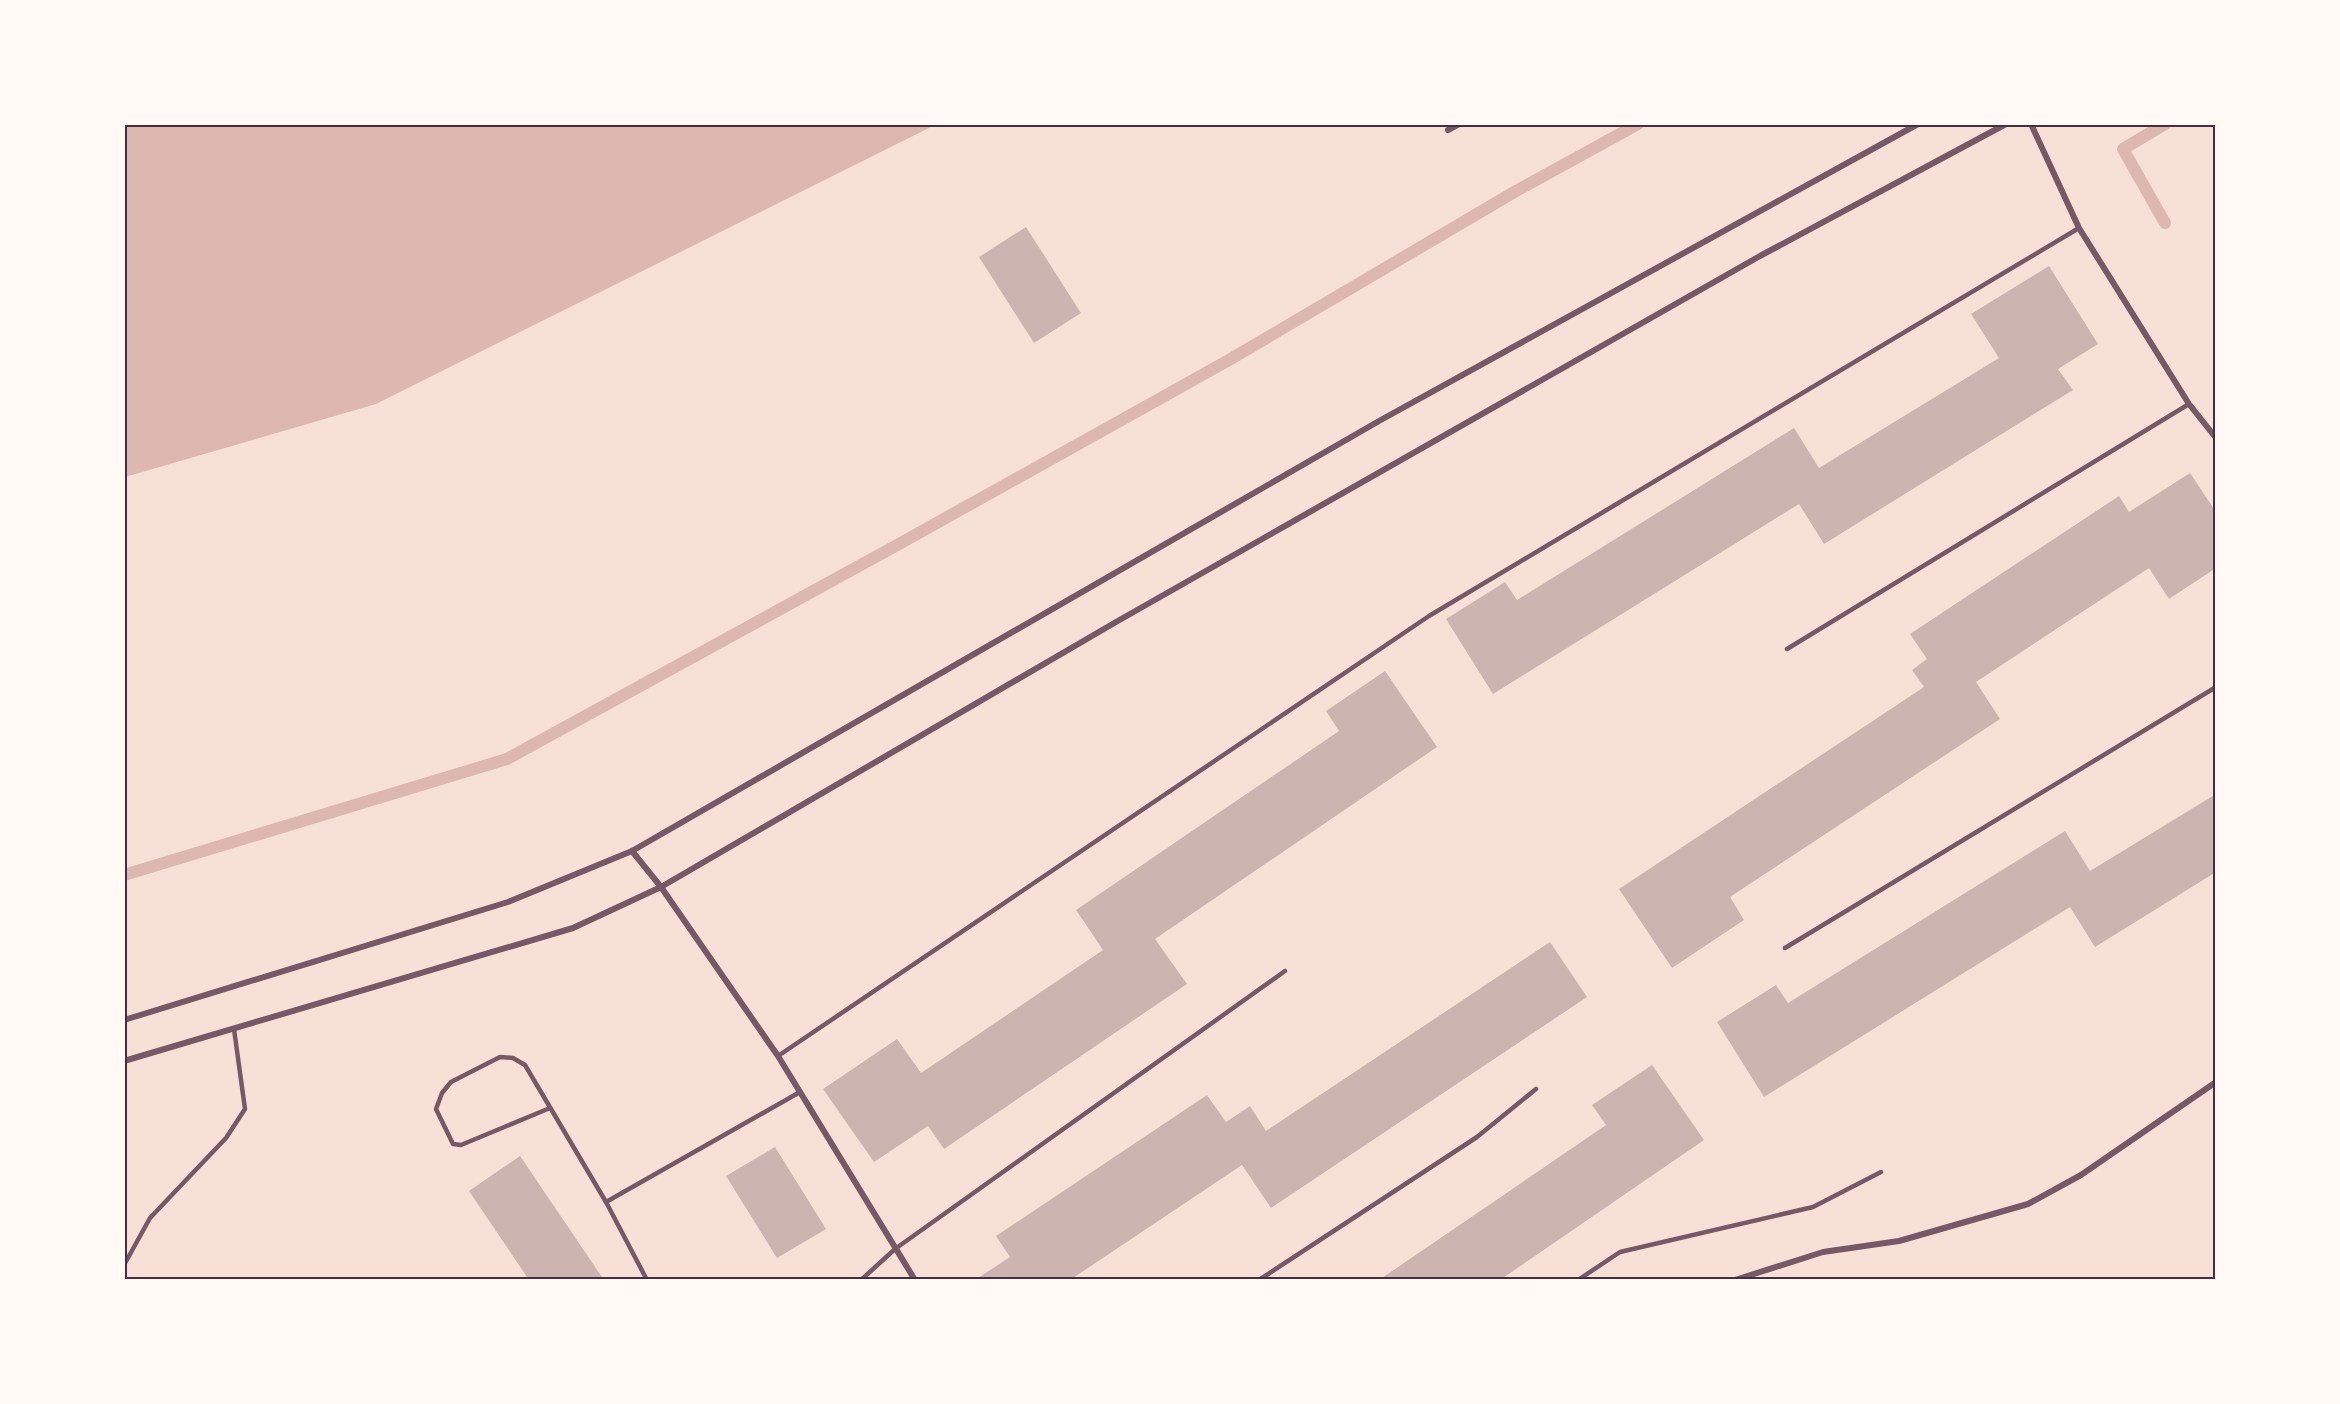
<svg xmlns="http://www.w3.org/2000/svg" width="2340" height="1404" font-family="'Source Sans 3',sans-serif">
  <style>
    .water { fill: #dcb8b0 }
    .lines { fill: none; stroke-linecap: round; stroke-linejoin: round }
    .stream { stroke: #dcb8b0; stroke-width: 12 }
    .building { fill: #ccb4b1 }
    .service { stroke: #755966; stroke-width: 4.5 }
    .minor { stroke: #755966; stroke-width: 6 }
    .neatline { fill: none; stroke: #4a2c40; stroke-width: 2 }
  </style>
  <rect width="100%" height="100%" fill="#f7e1d7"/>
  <polygon class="water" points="125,124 935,124 935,125 376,404 125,477"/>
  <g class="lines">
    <g class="stream">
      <polyline points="2165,124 2123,149 2165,223"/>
      <polyline points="124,875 507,759 899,544 1229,360 1516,191 1638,124"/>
    </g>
  </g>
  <g class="building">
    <polygon points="1026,227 1081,313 1034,343 979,257"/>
    <polygon points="2049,266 2098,344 2058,369 2073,390 1824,544 1799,504 1493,694 1446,619 1505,582 1517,600 1794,428 1819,468 1999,358 1971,314"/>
    <polygon points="2190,473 2216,512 2216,568 2169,599 2149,568 1976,682 2000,719 1730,897 1744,920 1672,968 1619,889 1924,687 1912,670 1927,659 1910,634 2119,496 2129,512"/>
    <polygon points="1385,671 1437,747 1155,939 1187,984 944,1149 928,1126 874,1162 823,1089 897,1039 921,1073 1103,950 1076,910 1339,731 1326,711"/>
    <polygon points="2216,794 2216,872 2095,947 2070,907 1764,1097 1717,1022 1776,985 1788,1003 2065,831 2090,871"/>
    <polygon points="1550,942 1587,997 1271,1208 1242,1165 1070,1280 975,1280 1010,1257 996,1236 1207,1095 1226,1122 1250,1106 1266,1131"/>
    <polygon points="1652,1065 1704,1140 1500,1280 1379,1280 1606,1125 1592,1105"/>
    <polygon points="775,1147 826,1229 777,1258 726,1176"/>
    <polygon points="520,1156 604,1280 529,1280 469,1191"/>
  </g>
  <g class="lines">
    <g class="service">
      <polyline points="1787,649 2189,404"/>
      <polyline points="1785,948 2216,687"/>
      <polyline points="778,1056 1429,616 2079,228"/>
      <polyline points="550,1108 461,1145 453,1144 436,1109 442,1093 451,1082 500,1057 513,1058 525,1065 606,1202"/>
      <polyline points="124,1265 150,1218 226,1138 245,1109 234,1029"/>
      <polyline points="124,1279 125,1280"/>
      <polyline points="647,1280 606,1202 800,1092"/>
      <polyline points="861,1280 895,1249 1285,971"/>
      <polyline points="1259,1280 1477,1137 1536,1089"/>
      <polyline points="1578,1280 1620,1252 1813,1207 1881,1172"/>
    </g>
    <g class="minor">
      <polyline points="2031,124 2079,228 2189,404 2216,438"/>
      <polyline points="1448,130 1459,124"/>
      <polyline points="632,851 661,887 778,1056 915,1280"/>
      <polyline points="124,1020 508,902 632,851 1379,421 1918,124"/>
      <polyline points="124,1061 573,928 661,887 1116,622 1760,256 2006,124"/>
      <polyline points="1735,1280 1823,1252 1899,1241 2028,1204 2081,1175 2216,1082"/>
    </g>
  </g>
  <rect width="2340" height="1404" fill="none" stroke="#fffaf5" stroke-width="252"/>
  <rect x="126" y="126" width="2088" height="1152" class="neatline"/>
</svg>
